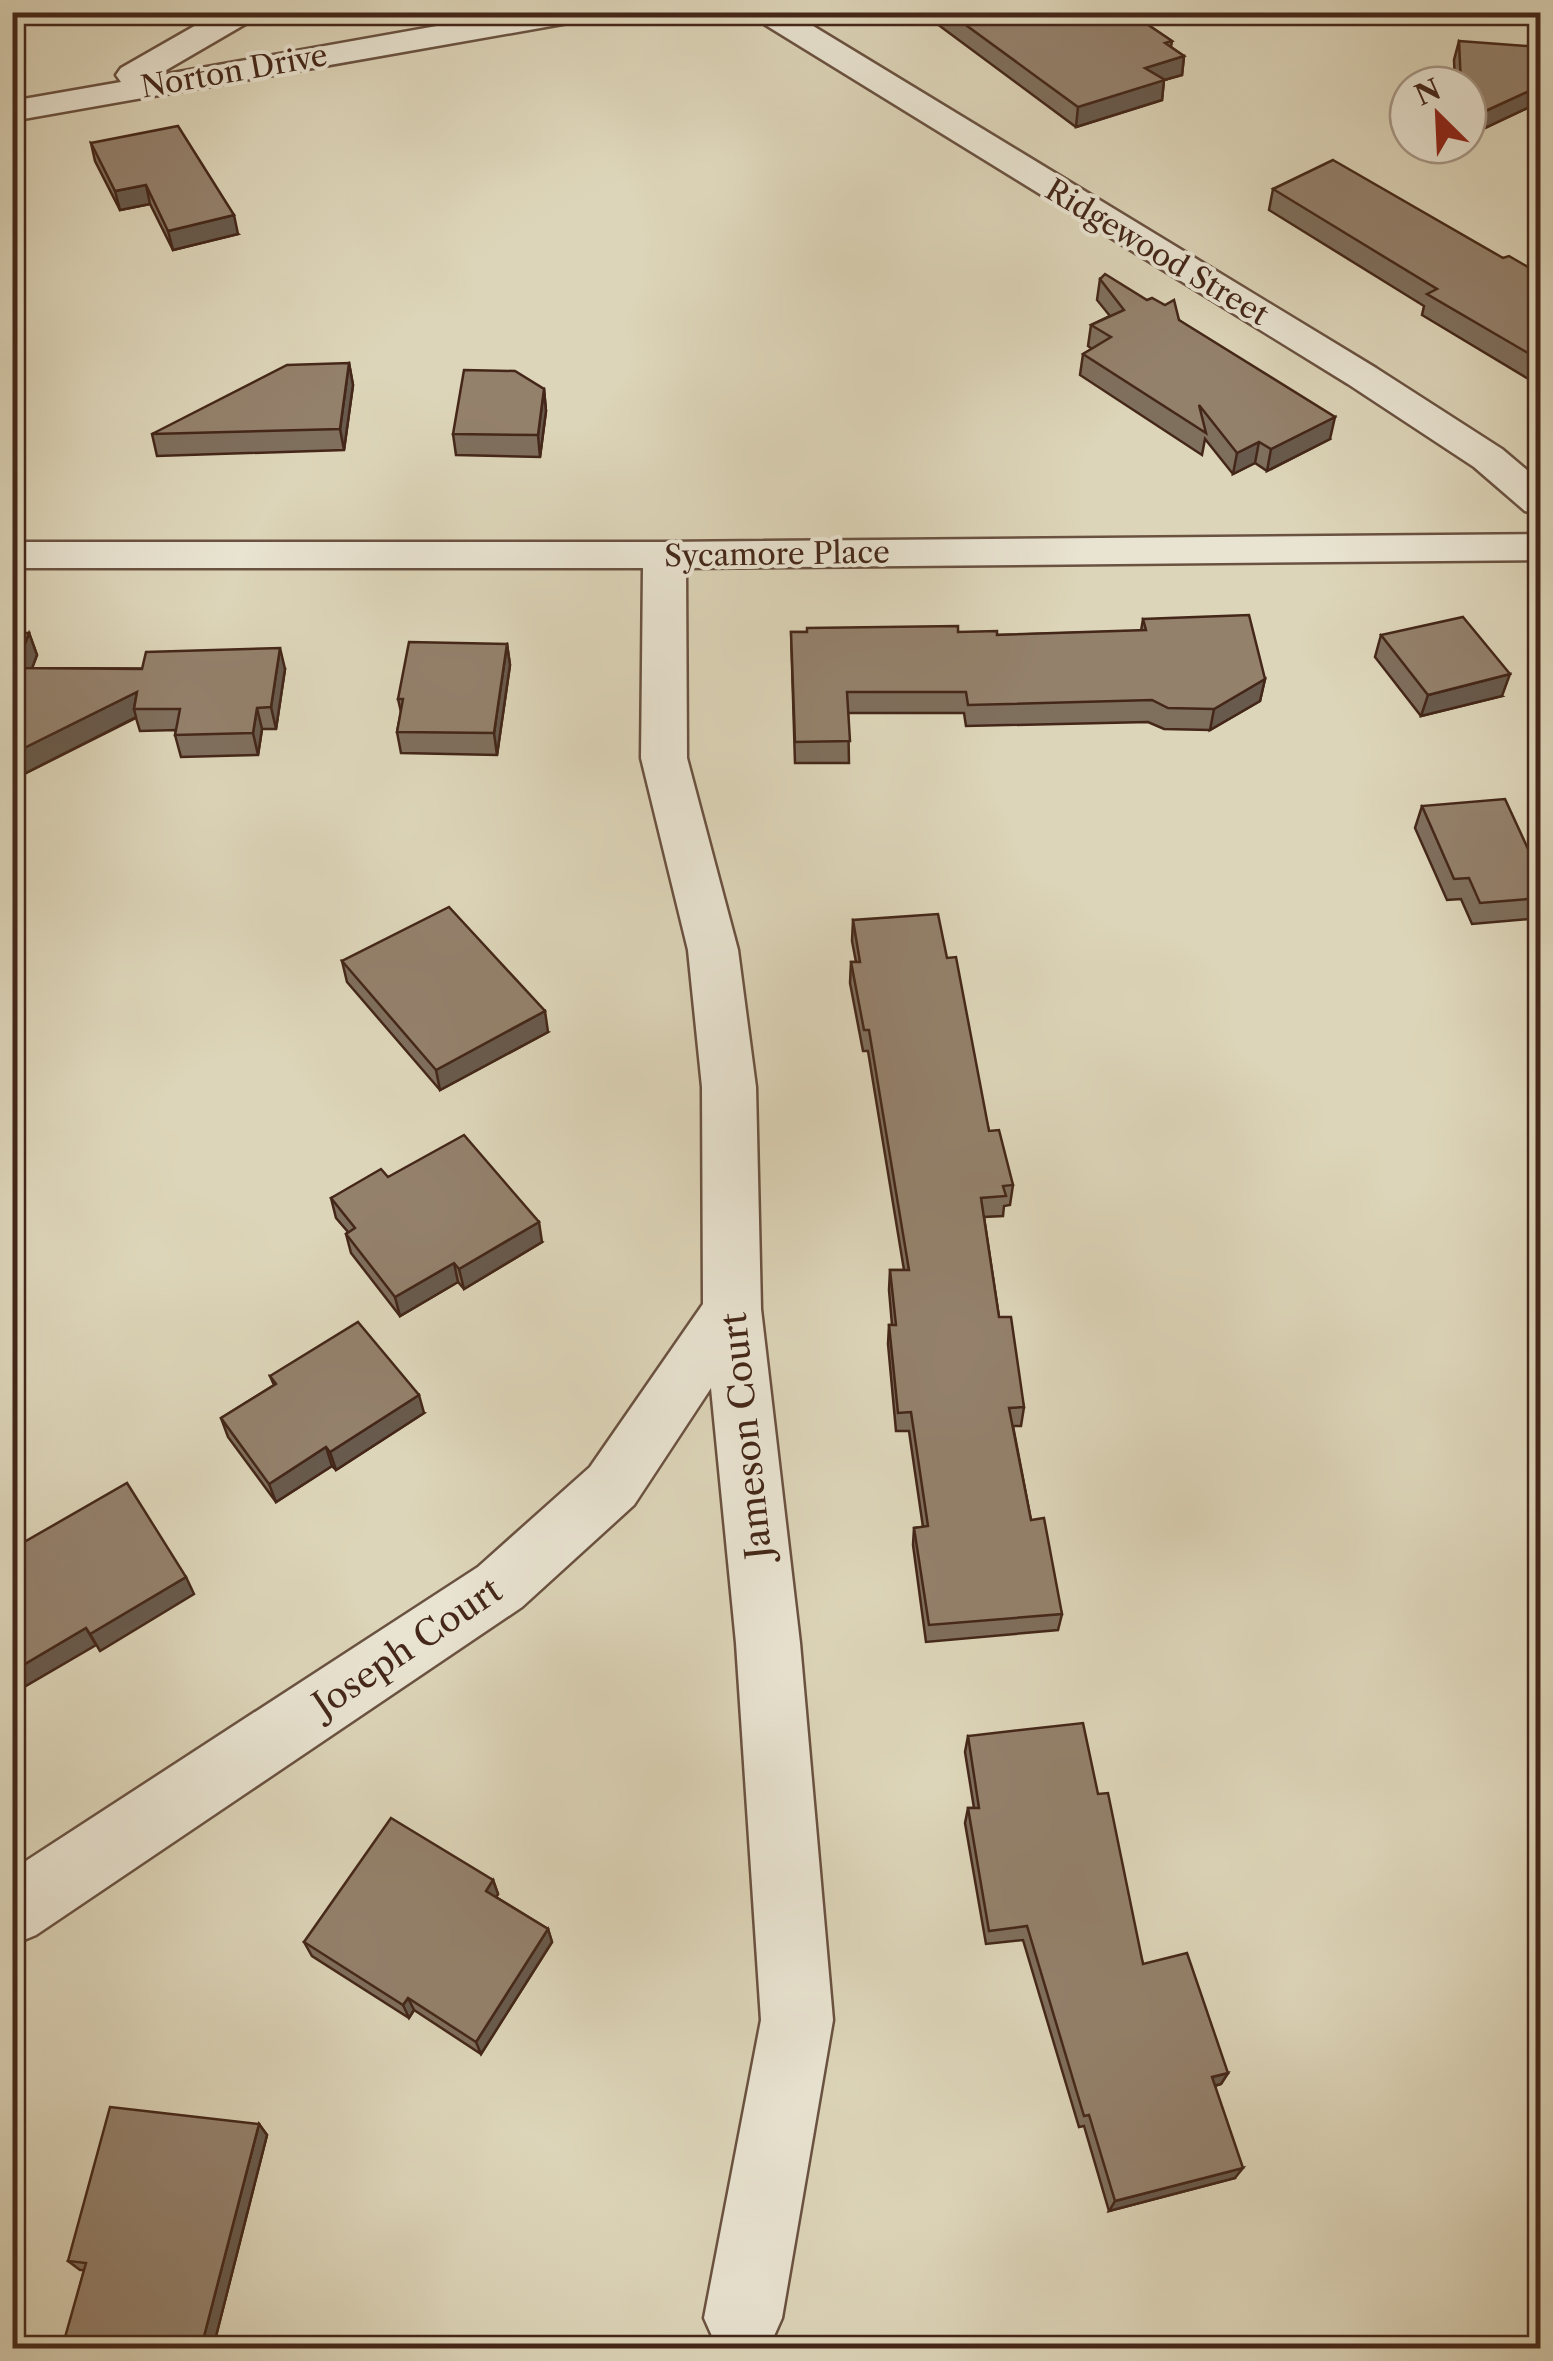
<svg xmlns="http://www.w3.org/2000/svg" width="1553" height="2361" font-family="'Libre Caslon Text',serif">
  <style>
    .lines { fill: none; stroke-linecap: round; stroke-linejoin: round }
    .street-casing { stroke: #6a5241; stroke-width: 5 }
    .street { fill: #e9e4d2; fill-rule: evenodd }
    .wall { fill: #7f6f5d; stroke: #442719; stroke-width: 2.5 }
    .shaded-wall { fill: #685a4c; stroke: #442719; stroke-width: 2.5 }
    .building { fill: #94816c; stroke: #442719; stroke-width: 2.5 }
    .labels { text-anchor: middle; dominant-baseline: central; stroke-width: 8; stroke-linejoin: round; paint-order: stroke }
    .far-street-label { font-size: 30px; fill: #442719; stroke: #e9e4d2 }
    .street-label { font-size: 35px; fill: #442719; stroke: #e9e4d2 }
  </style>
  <rect width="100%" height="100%" fill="#ddd5b9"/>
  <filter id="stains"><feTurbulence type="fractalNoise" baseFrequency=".002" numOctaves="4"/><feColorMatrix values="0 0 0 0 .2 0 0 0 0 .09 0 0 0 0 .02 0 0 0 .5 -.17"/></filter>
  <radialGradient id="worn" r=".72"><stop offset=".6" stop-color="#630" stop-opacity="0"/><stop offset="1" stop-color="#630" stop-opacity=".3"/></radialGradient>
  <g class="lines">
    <g class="street-casing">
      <g id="street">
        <polygon points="219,12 259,12 254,19 156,76 516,12 590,12 585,19 574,22 12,121 12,101 121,82 116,75 121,68"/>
        <polygon points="751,12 790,12 1376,368 1502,449 1540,481 1540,515 1525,511 1474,467 1348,384 756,19"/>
        <polygon points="1540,534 1540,560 686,568 687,758 738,950 756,1087 761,1309 800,1643 833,2020 782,2318 770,2345 763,2348 716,2345 704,2318 761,2020 736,1643 711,1388 634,1505 522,1607 36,1935 12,1945 12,1870 478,1567 590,1467 703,1304 702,1087 688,950 641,758 643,568 12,568 12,542 665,542"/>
      </g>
    </g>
    <use href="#street" class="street"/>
  </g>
  <g class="wall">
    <polygon points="921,12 1129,12 1172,41 1171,47 1184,56 1182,75 1164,80 1162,100 1076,127"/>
    <polygon points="1459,41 1540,102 1468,136 1468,85 1455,85 1454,60"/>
    <polygon points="91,143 238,234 173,250 150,204 120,210 95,161"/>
    <polygon points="1273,189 1503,258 1540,274 1540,386 1422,315 1424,306 1269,210"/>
    <polygon points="1100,279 1179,320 1330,439 1267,471 1255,463 1233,474 1205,439 1202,455 1080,375 1083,354 1092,349 1088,346 1091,325 1110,316 1097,300"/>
    <polygon points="349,363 353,385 344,450 157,456 152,434"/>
    <polygon points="544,389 546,411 540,457 456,455 453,434"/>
    <polygon points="1143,619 1265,679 1260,701 1210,730 1164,729 1148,722 966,726 964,713 848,713 849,763 795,763 791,632 958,632 997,635 1141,631"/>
    <polygon points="29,633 37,655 32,668 285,669 276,729 262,729 258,755 181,757 175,735 176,730 140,731 136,718 12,780"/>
    <polygon points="1381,635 1502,696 1421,716 1375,657"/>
    <polygon points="507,644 510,665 497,755 401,753 397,732 401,712 398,699"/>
    <polygon points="1422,806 1540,875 1540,918 1472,924 1461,899 1447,900 1415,828"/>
    <polygon points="853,920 947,958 989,1131 1013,1185 1010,1205 1004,1206 1003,1216 984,1217 999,1317 1024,1407 1021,1426 1013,1426 1031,1520 1062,1614 1058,1630 926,1642 913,1545 914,1528 923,1527 909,1431 896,1431 888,1344 889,1325 892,1325 889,1290 890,1270 904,1270 868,1051 863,1051 850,983 851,962 856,962 852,941"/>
    <polygon points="342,961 548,1032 440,1090 347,982"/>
    <polygon points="388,1177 542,1242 464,1289 458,1282 400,1316 351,1253 346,1234 348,1232 336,1218 331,1198"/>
    <polygon points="270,1376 424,1413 336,1470 332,1466 276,1502 228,1437 221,1418 274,1385"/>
    <polygon points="968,1736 1098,1794 1143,1964 1228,2073 1221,2084 1215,2086 1235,2178 1109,2211 1084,2126 1079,2127 1023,1940 986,1944 965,1823 968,1808 974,1808 965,1752"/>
    <polygon points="493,1880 498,1894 496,1897 548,1929 552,1942 481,2054 414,2010 409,2018 312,1956 304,1942"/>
    <polygon points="259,2124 267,2135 213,2348 64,2348 84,2270 80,2270 68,2261"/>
  </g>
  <g class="shaded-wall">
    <polygon points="1184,56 1182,75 1164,80 1162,100 1076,127 1078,107 1145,68"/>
    <polygon points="1540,86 1540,102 1468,136 1468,119"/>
    <polygon points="146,185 150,204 120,210 115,191"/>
    <polygon points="234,215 238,234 173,250 168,231"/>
    <polygon points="349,363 353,385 344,450 340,429"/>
    <polygon points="544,389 546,411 540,457 538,435"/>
    <polygon points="1335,417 1330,439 1267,471 1271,449"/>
    <polygon points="1259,442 1255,463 1233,474 1237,453"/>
    <polygon points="29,633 37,655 24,690 16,668"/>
    <polygon points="507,644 510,665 497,755 494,733"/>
    <polygon points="280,648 285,669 276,729 271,707"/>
    <polygon points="1510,674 1502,696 1421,716 1428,695"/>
    <polygon points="1265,679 1260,701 1210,730 1214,709"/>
    <polygon points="137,692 134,709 136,717 12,780 12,754"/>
    <polygon points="257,708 262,729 258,755 253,733"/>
    <polygon points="545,1011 548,1032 440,1090 436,1070"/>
    <polygon points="539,1222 542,1242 464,1289 459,1269"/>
    <polygon points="454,1263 458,1282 400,1316 395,1297"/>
    <polygon points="419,1395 424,1413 336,1470 330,1452"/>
    <polygon points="326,1447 332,1466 276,1502 269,1484"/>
    <polygon points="186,1577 194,1594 100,1651 90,1634"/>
    <polygon points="86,1628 96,1645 24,1687 13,1671"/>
    <polygon points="493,1880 498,1894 491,1905 486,1891"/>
    <polygon points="548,1929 552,1942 481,2054 476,2042"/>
    <polygon points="408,1998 414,2010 409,2018 403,2005"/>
    <polygon points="1228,2073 1221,2084 1205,2088 1212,2077"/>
    <polygon points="259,2124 267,2135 213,2348 201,2348"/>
    <polygon points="1243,2168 1235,2178 1109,2211 1115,2201"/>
  </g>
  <g class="building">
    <polygon points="948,12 1129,12 1172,41 1165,43 1184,56 1145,68 1165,80 1078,107"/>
    <polygon points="1459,41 1540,47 1540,86 1468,119 1468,85 1461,85"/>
    <polygon points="178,126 234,215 168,231 146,185 115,191 91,143"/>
    <polygon points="1333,160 1503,258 1509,256 1540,274 1540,360 1427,294 1437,289 1273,189"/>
    <polygon points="1105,274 1147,300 1152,298 1165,305 1174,300 1179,320 1335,417 1271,449 1259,442 1237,453 1199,405 1206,433 1083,354 1111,337 1091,325 1124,310 1100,279"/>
    <polygon points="349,363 340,429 152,434 287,365"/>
    <polygon points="464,370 515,371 544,389 538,435 453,434"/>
    <polygon points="1249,615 1265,679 1214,709 1168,708 1152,700 968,705 966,692 847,692 850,741 795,742 791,632 807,632 807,628 958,626 958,632 997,631 997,635 1146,630 1143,619"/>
    <polygon points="1463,617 1510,674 1428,695 1381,635"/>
    <polygon points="12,633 29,633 16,668 142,669 146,652 280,648 271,707 257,708 253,733 175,735 180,709 134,709 137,692 12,754"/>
    <polygon points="409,642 507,644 494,733 397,732 403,699 398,699"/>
    <polygon points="1505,799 1540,875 1540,898 1480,903 1469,878 1454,879 1422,806"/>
    <polygon points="449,907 545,1011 436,1070 342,961"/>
    <polygon points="938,914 947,958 956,957 989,1131 999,1130 1013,1185 1003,1186 1006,1196 981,1198 999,1317 1011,1317 1024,1407 1009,1408 1031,1520 1044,1518 1062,1614 929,1625 914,1528 928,1526 911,1412 898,1413 889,1325 896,1325 890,1270 909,1270 869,1030 864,1030 851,962 860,962 853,920"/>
    <polygon points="464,1135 539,1222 459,1269 454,1263 395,1297 346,1234 355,1228 331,1198 381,1169 388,1177"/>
    <polygon points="358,1322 419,1395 330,1452 326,1447 269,1484 221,1418 276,1384 270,1376"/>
    <polygon points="127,1483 186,1577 90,1634 86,1628 13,1671 12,1549"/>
    <polygon points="1083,1723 1098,1794 1108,1793 1143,1964 1187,1953 1228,2073 1212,2077 1243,2168 1115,2201 1089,2115 1084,2116 1027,1926 989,1931 968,1808 979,1808 968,1736"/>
    <polygon points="391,1818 493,1880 486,1891 548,1929 476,2042 408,1998 403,2005 304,1942"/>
    <polygon points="110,2107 259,2124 201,2348 62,2348 86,2263 68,2261"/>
  </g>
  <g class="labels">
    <g class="far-street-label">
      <text transform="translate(234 71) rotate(-10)">Norton Drive</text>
      <text transform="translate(1157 252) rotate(31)">Ridgewood Street</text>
      <text transform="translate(777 554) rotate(-1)">Sycamore Place</text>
    </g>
    <g class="street-label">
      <text transform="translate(746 1436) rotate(-96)">Jameson Court</text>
      <text transform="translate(407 1647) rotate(-34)">Joseph Court</text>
    </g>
  </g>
  <rect width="1553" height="2361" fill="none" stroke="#ddd5b9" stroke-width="50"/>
  <rect x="15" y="15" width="1523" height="2331" fill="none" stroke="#442719" stroke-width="5"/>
  <rect x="25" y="25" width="1503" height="2311" fill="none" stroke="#442719" stroke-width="2.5"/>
  <g transform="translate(1438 115) rotate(336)"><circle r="48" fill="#e9e4d2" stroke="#a79888" stroke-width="2.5"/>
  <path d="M0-8L18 38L0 25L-18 38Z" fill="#8f2418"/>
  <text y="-15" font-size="28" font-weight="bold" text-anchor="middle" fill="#442719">N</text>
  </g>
  <rect width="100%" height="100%" filter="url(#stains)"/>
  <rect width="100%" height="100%" fill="url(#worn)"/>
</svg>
